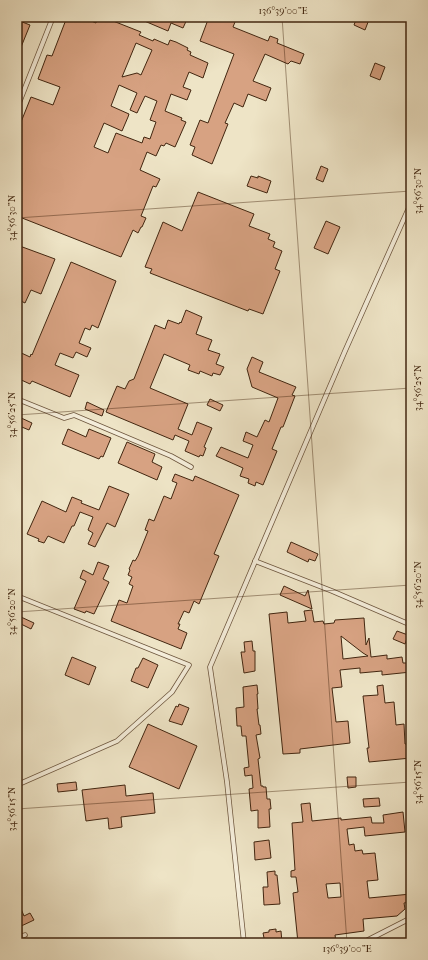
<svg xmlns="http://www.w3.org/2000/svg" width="428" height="960" font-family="'IM FELL French Canon',serif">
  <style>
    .building { fill: #d7a282; stroke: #422610; fill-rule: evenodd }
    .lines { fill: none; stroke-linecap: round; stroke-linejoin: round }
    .lane-casing { stroke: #6d563e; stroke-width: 5.5 }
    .lane { stroke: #f4edda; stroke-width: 4 }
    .ticks { fill: none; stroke: #422610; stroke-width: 1; stroke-opacity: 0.45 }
    .neatline { fill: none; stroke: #422610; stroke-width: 1.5 }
    .ticks-label { font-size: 10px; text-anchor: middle; fill: #422610 }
  </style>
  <rect width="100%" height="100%" fill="#eee4c6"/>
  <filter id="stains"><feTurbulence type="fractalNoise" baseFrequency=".005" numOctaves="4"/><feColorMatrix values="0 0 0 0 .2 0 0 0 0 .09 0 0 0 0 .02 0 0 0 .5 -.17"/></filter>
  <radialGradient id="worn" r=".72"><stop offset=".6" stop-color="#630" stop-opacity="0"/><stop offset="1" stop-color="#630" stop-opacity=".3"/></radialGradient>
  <g class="building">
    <path d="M67,17H82L96,23L98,17H103L141,32L139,35L153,41L154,39L168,45L170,40L176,42L188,48L187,50L191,52L190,55L208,63L203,78L189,72L183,87L191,90L187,100L171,94L165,111L182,118L181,120L186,122L175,147L166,143L164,146L161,145L156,156L147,152L140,170L160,179L156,187L153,186L141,216L146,218L142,227H141L138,233L133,230L121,257L17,216V132L31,97L53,105L60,87L38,79L47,55L52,56ZM136,43L152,50L141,75L137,73L122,77ZM119,85L137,93L130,110L137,113L145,96L157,101L150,120L156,122L150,139L144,137L142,143L116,133L108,153L94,147L104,123L122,131L128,117L129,114L111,106Z"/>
    <polygon points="135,17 188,17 183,28 171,23 168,31"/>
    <polygon points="209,17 237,17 233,27 268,41 270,36 278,39 277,43 304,54 300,64 291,61 288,64 265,54 253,81 271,88 266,101 248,94 243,107 234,103 225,123 228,124 212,164 192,155 195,147 190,145 200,120 208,123 234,54 200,41"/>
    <polygon points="357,17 370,17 365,30 354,25"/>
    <polygon points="17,20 30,25 17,57"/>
    <polygon points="375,63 385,67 380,80 370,76"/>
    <polygon points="321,166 328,169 323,182 316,179"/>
    <polygon points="251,176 258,178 258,176 271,181 267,193 247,186"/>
    <polygon points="198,192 254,214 249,226 270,234 268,239 275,242 273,247 282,251 275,269 280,271 263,314 249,309 248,311 150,273 152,269 145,267 163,222 182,231"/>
    <polygon points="326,221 340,227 328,254 314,248"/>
    <polygon points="17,245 55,259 41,294 31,290 25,303 17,299"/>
    <polygon points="71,262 116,281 98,328 92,325 90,330 85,328 79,343 91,348 87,357 76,352 73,358 60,353 55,365 79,375 70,397 32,381 30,384 17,378 17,351 30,357 31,354 32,355"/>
    <polygon points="186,310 202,317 196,334 212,340 208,350 220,354 216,364 224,367 220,375 213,373 212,376 200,371 199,374 188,370 190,365 164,354 150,388 188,404 178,429 192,435 197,422 212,428 204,447 206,448 203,456 200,455 199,457 185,451 189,441 175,435 173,440 106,412 117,386 125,389 129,381 134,379 155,325 165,329 168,320 179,324 180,322 181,323"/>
    <polygon points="252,357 263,362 259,372 296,387 292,395 295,396 283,427 281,427 272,449 277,451 263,485 256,482 255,486 248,483 249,479 240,476 243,468 216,456 221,447 248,458 253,445 243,441 246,432 257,437 265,420 269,422 278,398 252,387 247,369"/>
    <polygon points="210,399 223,405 220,411 207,405"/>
    <polygon points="87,402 104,410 102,416 85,409"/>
    <polygon points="17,416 32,423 29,430 17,425"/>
    <polygon points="68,429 86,437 89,429 111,438 103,457 101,456 99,459 62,444"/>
    <polygon points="127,442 155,454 152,462 162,467 157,480 118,463"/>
    <polygon points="175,474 193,481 195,476 239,495 214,554 219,556 199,604 194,601 189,613 184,611 178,624 180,624 178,629 187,633 181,649 111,621 119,600 127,603 133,586 129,584 132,577 128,575 130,570 129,569 133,560 135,561 138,556 148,531 145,530 149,519 154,521 164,496 171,499 177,483 172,481"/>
    <polygon points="109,486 129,494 115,527 107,523 95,547 88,544 93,533 88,530 93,517 80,512 74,526 72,526 64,543 48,536 44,543 38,541 39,539 27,534 42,501 66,512 72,497 82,501 81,503 99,510"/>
    <polygon points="291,542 318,554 315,561 309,559 308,562 287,552"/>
    <polygon points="98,562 109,566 103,579 109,582 94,614 86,611 85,613 74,609 86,581 80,578 83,570 93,575"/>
    <polygon points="284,586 305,596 308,590 312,609 280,595"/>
    <path d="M312,610L314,622L323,621L324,624L334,623L335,620L364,618L366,645L369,638L371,657L387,655V659L402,657L403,663H411V672L382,675V671L360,673V668L340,670L342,687L332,688L336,722L348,721L350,743L300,749V753L283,754L269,614L287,612L288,623L306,621L304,611ZM341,636L363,653L368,656L343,659Z"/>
    <polygon points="21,617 34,623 31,629 19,623"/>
    <polygon points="397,631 408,635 405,644 393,639"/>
    <polygon points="252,641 253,651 255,651 255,671 244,673 241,652 245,652 244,642"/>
    <polygon points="72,657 96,667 89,685 65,675"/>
    <polygon points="143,658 158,665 148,688 131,681 136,668 138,668"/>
    <polygon points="257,685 258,694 257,694 258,709 257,709 259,725 260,725 261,734 256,735 260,758 258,759 261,786 263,786 263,787 266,787 267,799 270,799 271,809 269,809 270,827 258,828 258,810 251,811 249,789 253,788 252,775 245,776 244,768 249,767 246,736 242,736 241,726 237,726 236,708 244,707 243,687"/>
    <polygon points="383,685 385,703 394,702 396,725 404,724 405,744 411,744 411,758 369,762 367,748 369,748 363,696 378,695 377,686"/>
    <polygon points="179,704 189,708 182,725 169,721 176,706 178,707"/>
    <polygon points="148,724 197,746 179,789 129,767"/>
    <polygon points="347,777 356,777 356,787 348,788"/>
    <polygon points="76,782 77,790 58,792 57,784"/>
    <polygon points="125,785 126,796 153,793 155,813 121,817 122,827 109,829 108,818 86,821 82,790"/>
    <polygon points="379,798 380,806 364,807 363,799"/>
    <path d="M310,803L312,821L341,818V820L371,817L372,823H384L383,815L403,812L405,832L365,836L364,827L347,829L349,845L354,844L355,851L362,850L363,854L375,853L378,880L367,881L369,898L411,894V902L404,903L405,909L397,916L363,919L364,931L335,935L336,942L298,943L293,893L298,892L296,877H291V871L295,870L292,823L303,822L301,804ZM340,883L341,897L328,898L326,884Z"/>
    <polygon points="269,840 271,858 255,860 254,842"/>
    <polygon points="275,871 275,875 277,875 280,904 264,905 263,887 268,887 267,872"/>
    <polygon points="17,899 24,916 30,913 34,920 17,928"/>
    <polygon points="276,929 276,932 281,931 282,943 265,943 263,933 269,932 269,930"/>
  </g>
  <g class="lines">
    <g class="lane-casing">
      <g id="lane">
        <polyline points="17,108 53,17"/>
        <polyline points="17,399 64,418 74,415 171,456 191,467"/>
        <polyline points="255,561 332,591 411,625"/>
        <polyline points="17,596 189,665 172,692 117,741 17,785"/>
        <polyline points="17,938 25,935"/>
        <polyline points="244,943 227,782 210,667 345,351 411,203"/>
        <polyline points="362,943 411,918"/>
      </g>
    </g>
    <use href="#lane" class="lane"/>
  </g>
  <path class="ticks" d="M282,17L347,943M17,21L78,17M17,218L411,191M17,415L411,388M17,612L411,585M17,809L411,782M17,860L23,943"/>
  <rect width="428" height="960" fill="none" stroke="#eee4c6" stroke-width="44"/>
  <rect x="22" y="22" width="384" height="916" class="neatline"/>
  <g class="ticks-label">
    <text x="283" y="14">136°39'00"E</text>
    <text transform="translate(417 191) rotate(-90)" y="4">34°56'30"N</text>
    <text transform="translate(11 218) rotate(-90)" y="4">34°56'30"N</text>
    <text transform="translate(417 388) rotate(-90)" y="4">34°56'25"N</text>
    <text transform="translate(11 415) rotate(-90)" y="4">34°56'25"N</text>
    <text transform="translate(417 585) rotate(-90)" y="4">34°56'20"N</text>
    <text transform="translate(11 612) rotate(-90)" y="4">34°56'20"N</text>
    <text transform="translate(417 782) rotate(-90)" y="4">34°56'15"N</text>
    <text transform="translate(11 809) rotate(-90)" y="4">34°56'15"N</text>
    <text x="347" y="952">136°39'00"E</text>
  </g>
  <rect width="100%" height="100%" filter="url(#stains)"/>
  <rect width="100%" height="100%" fill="url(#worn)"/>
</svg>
